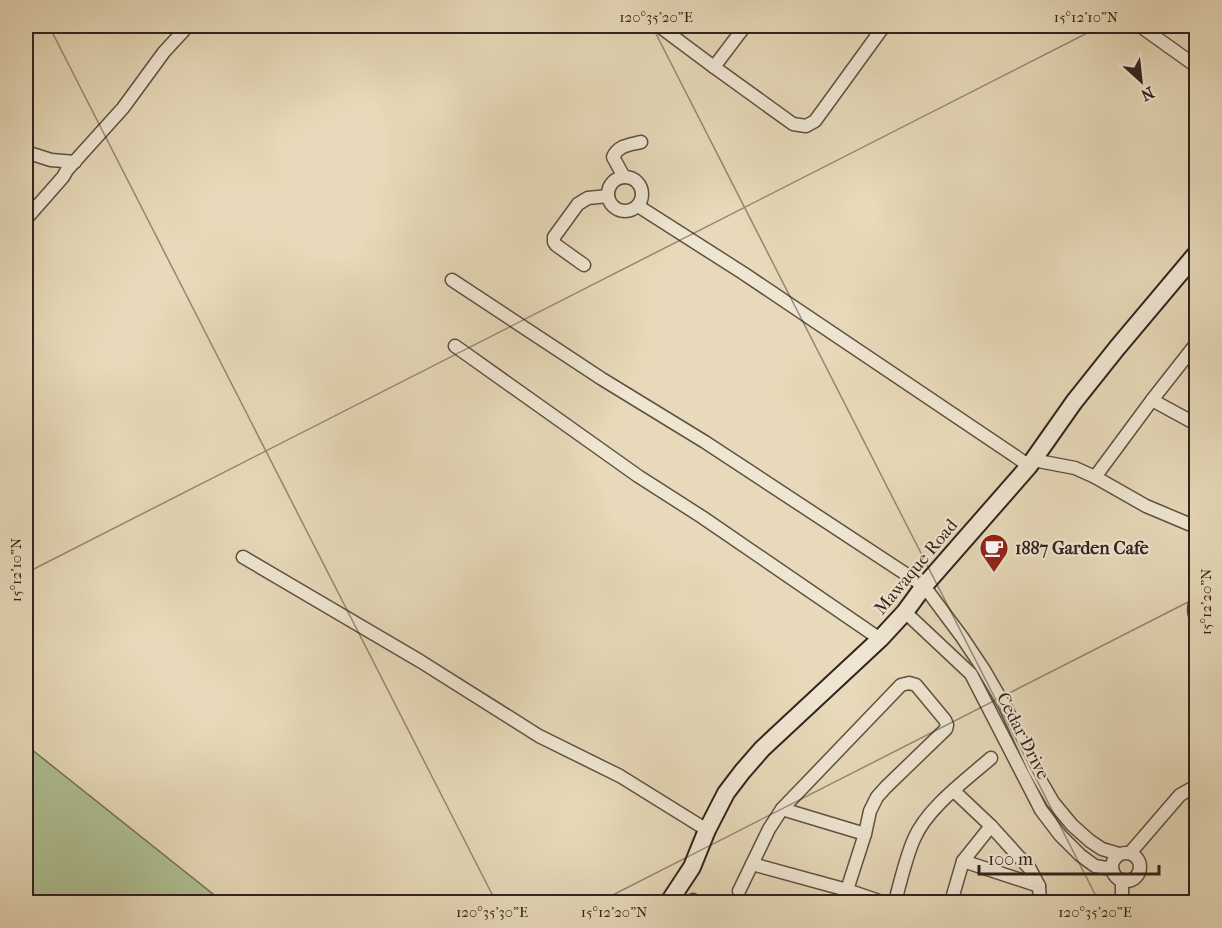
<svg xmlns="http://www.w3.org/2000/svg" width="1222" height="928" font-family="'IM FELL French Canon',serif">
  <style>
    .green { fill: #afc094; stroke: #707258; stroke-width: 1.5 }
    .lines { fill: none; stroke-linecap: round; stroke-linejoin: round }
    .minor-casing { stroke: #5f5044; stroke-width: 15 }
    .secondary-casing { stroke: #32231d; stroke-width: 20 }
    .minor { stroke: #efe6d2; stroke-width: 12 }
    .secondary { stroke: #efe6d2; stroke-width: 16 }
    .ticks { fill: none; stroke: #32231d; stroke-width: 1.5; stroke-opacity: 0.45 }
    .labels { text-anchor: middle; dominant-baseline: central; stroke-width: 4.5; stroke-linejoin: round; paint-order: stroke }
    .poi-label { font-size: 18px; font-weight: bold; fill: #32231d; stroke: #efe6d2; text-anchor: start }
    .street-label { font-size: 18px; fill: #32231d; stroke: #efe6d2 }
    .neatline { fill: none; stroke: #32231d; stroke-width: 2 }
    .ticks-label { font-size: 15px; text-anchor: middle; fill: #32231d }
  </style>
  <rect width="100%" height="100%" fill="#e7d9b9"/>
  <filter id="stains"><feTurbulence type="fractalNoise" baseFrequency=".00333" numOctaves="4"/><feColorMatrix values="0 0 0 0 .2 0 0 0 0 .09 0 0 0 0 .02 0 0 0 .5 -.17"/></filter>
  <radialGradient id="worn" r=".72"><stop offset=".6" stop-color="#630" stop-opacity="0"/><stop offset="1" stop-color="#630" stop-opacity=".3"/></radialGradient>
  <polygon class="green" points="26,745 223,902 26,902"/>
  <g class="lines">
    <g class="minor-casing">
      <g id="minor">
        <polyline points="659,26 714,67"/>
        <polyline points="745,26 714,67 793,124 806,126 815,121 884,26"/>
        <polyline points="1140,26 1196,66"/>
        <polyline points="26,152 51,160 75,162"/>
        <circle cx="625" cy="194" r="17"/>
        <path d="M624,177L613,157C618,145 630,145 641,142"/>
        <polyline points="638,206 743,273 1015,456 1029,466"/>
        <polyline points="26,219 63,177 67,170 123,108 164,52 188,26"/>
        <polyline points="584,265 556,245 554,242 554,237 578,204 588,198 608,196"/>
        <polyline points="452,280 602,379 705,442 924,586 962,637 984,670 1006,708 1035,771 1053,802 1072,825 1090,841 1102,849 1119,854"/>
        <polyline points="455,346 638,476 702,517 880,639"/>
        <polyline points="1152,400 1196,424"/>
        <polyline points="1033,460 1075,468 1095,477 1146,506 1196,527"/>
        <polyline points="1095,477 1152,400 1196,344"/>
        <polyline points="243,557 420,661 539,736 620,776 707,830"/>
        <path d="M1196,600C1194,606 1193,612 1196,617"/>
        <polyline points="905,612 971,674 1041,810 1060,835 1080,855 1095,866 1112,869"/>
        <polyline points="954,791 991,826 1030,869 1039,886 1040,902"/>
        <polyline points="782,809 865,834"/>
        <circle cx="1126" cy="867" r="14"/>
        <polyline points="1130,853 1180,795 1196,786"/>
        <polyline points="963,861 1039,886"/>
        <polyline points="752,864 847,890 882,902"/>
        <polyline points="1122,880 1122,902"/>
        <polyline points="739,891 769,829 782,809 901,685 909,683 916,685 945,720 947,725 946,729 886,787 877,797 870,811 865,834 847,890"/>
        <polyline points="693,900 695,902"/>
        <path d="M895,902C900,883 906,857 914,839C927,808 966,780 991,758"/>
        <polyline points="951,902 963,861 991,826"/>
      </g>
    </g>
    <g class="secondary-casing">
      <polyline id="secondary" points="669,902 692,867 707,830 726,793 742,772 762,749 880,639 905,612 924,586 1029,466 1074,402 1117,348 1196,254"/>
    </g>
    <use href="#minor" class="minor"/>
    <use href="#secondary" class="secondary"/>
  </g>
  <path class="ticks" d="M49,26L496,902M652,26L1099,902M26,573L1101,26M599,902L1196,598"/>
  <defs>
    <g id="cafe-pin" transform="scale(1.5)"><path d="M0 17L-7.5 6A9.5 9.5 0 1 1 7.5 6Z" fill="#8f2418" stroke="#efe6d2"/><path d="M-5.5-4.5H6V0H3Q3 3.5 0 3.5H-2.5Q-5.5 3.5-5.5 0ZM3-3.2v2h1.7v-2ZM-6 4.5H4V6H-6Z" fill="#fff"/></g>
  </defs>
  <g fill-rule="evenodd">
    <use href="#cafe-pin" x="994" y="548"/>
  </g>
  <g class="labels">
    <g class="poi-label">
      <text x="1015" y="548">1887 Garden Cafe</text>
    </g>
    <g class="street-label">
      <text transform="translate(916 567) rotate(-50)">Mawaque Road</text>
      <text transform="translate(1023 736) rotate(63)">Cedar Drive</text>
    </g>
  </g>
  <rect width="1222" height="928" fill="none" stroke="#e7d9b9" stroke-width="66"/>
  <g transform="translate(1141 81) rotate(153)" stroke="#efe6d2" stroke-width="4.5" paint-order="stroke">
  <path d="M0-4.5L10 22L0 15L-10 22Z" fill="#32231d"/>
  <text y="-9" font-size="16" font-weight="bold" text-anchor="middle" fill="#32231d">N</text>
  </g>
  <path d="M979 865v9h180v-9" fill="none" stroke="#32231d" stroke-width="3"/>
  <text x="988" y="865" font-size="18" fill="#32231d" stroke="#efe6d2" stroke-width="4.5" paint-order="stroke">100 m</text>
  <rect x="33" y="33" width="1156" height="862" class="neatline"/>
  <g class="ticks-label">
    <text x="656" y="22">120°35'20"E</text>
    <text x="1086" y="22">15°12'10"N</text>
    <text transform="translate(16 570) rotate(-90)" y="5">15°12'10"N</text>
    <text transform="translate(1206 602) rotate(-90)" y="5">15°12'20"N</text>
    <text x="492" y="917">120°35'30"E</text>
    <text x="614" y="917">15°12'20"N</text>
    <text x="1095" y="917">120°35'20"E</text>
  </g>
  <rect width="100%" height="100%" filter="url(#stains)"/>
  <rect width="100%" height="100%" fill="url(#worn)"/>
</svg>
